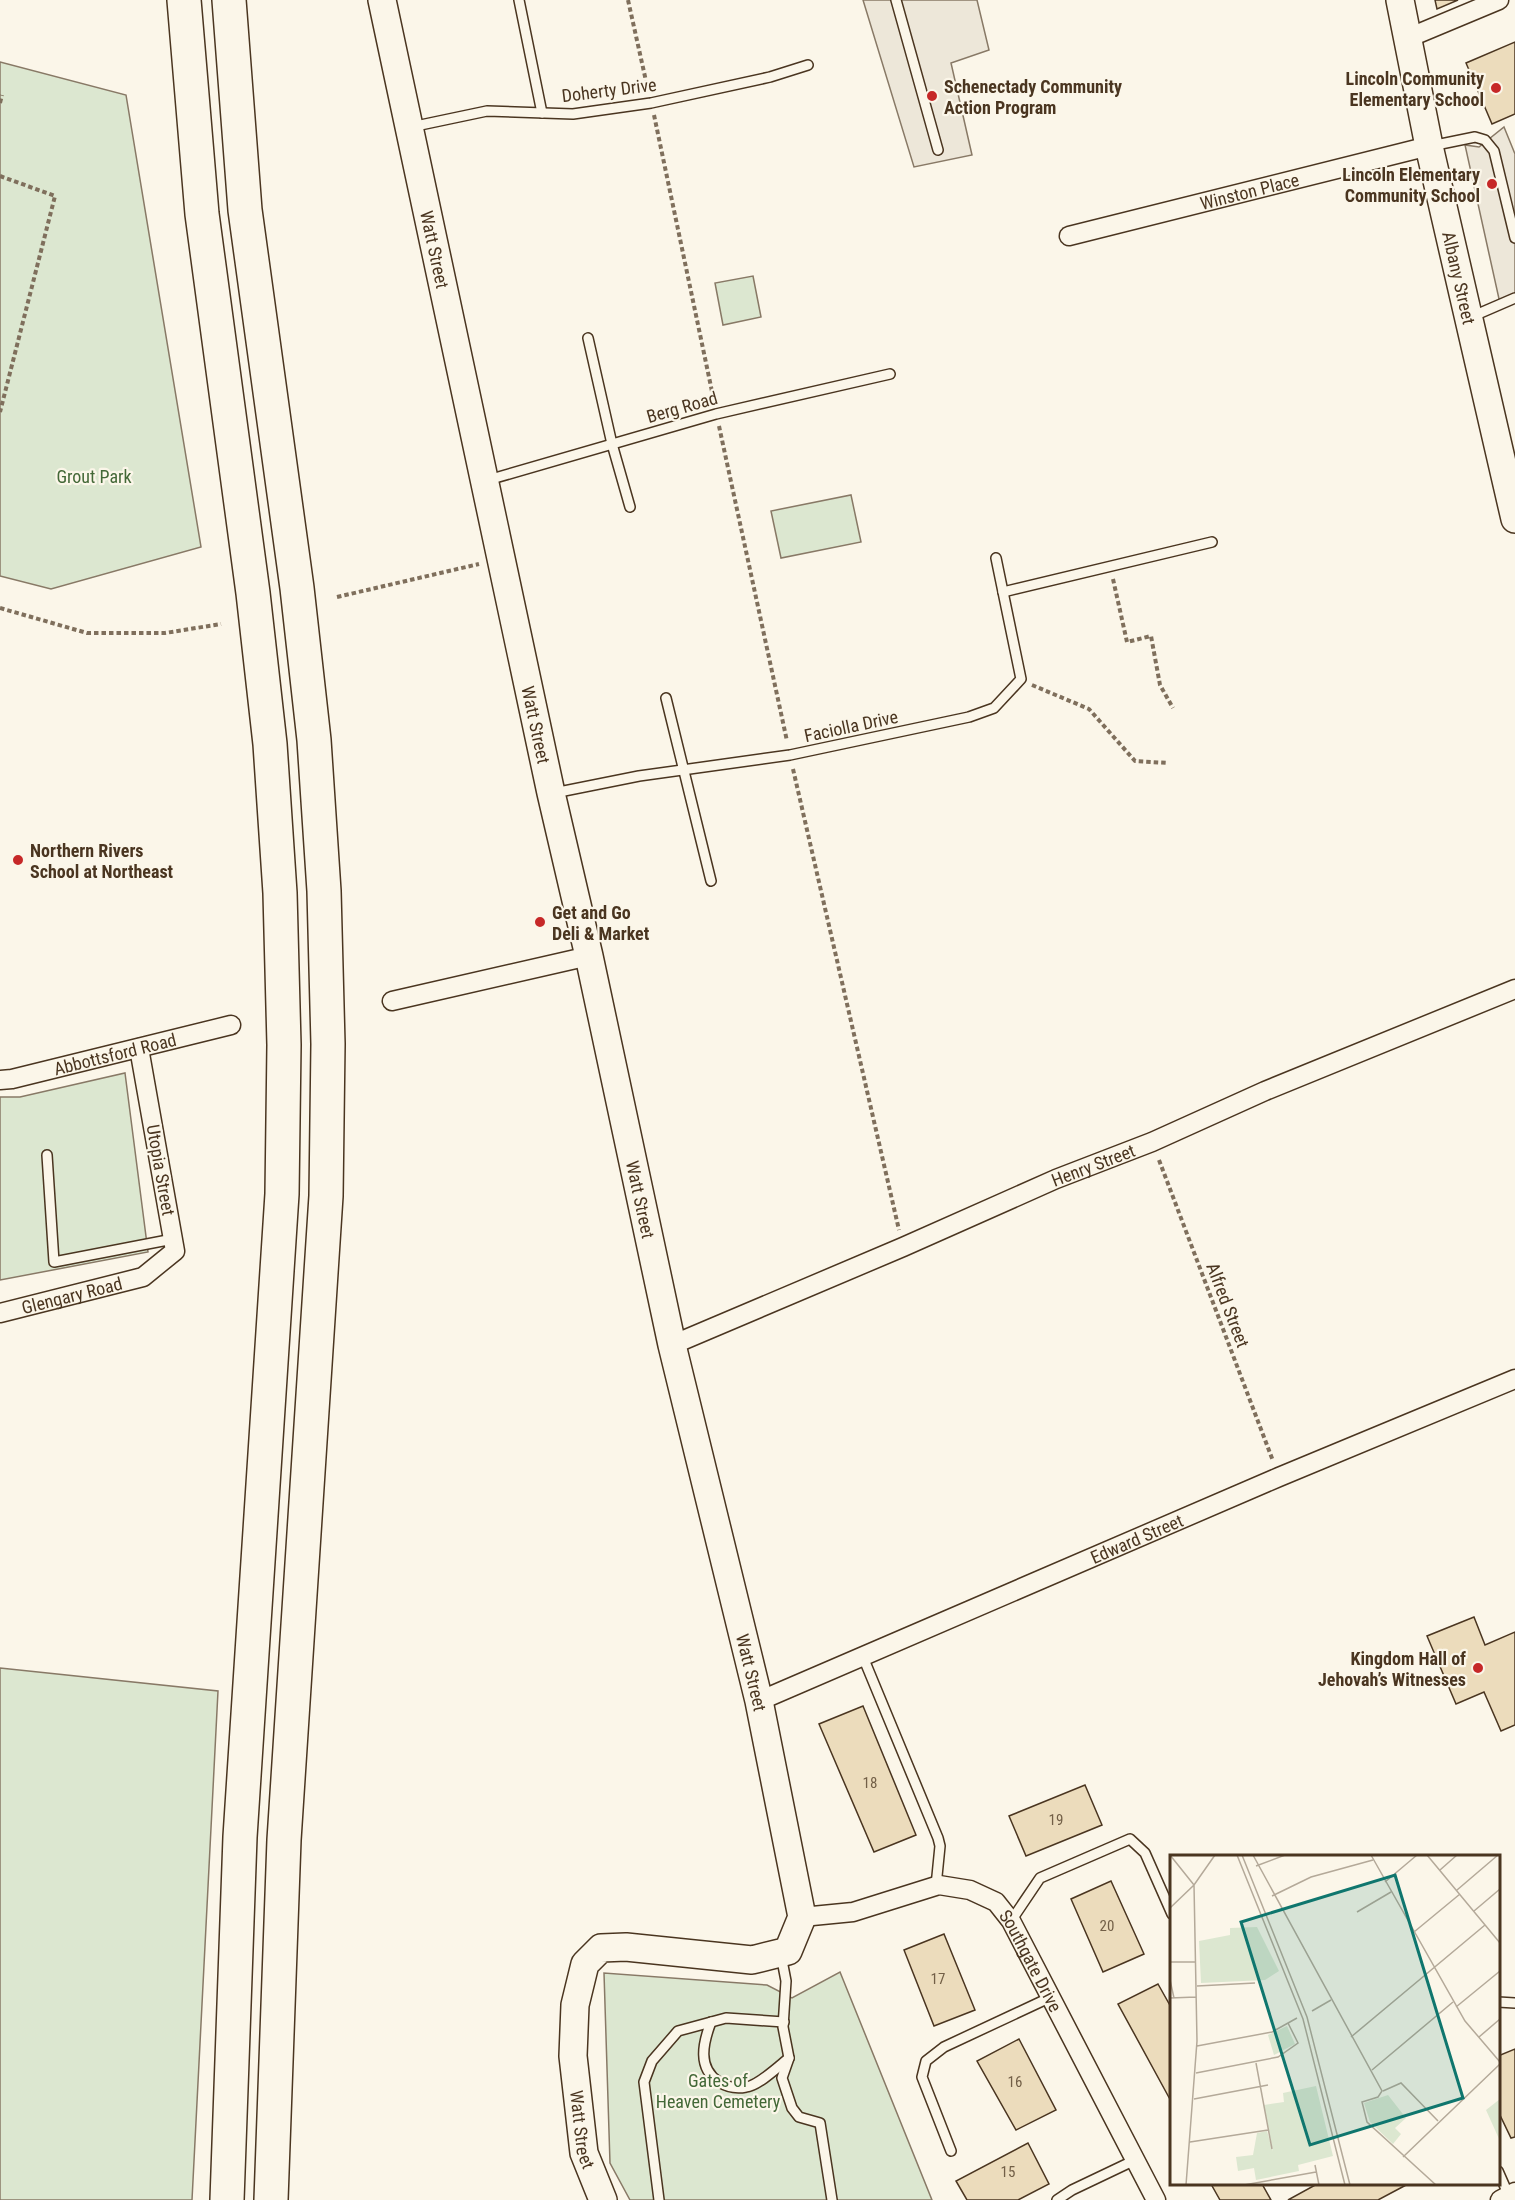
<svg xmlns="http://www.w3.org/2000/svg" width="1515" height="2200" font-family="'Roboto Condensed',sans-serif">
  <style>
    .green { fill: #dce7d0; stroke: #887966; stroke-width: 1.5 }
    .parking { fill: #ede7d9; stroke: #887966; stroke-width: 1.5 }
    .building { fill: #ecdcbc; stroke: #4a3520; stroke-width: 1.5 }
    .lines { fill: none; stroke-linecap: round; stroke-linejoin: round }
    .lane-casing { stroke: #4a3520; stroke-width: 12 }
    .street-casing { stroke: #4a3520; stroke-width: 21 }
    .secondary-casing { stroke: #4a3520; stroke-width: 30 }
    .highway-casing { stroke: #4a3520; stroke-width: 36 }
    .path { stroke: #7f6f5c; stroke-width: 4; stroke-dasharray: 4.5 3; stroke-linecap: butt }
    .lane { stroke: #fbf6e9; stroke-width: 9 }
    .street { stroke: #fbf6e9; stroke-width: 18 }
    .secondary { stroke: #fbf6e9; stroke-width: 27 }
    .highway { stroke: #fbf6e9; stroke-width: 33 }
    .poi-dot { fill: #c62828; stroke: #fbf6e9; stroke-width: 2 }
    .labels { text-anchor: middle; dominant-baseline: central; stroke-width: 4.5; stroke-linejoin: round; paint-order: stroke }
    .number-label { font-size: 15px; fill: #725f47 }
    .poi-label { font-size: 18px; font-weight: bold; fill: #4a3520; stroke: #fbf6e9; text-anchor: end }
    .street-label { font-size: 18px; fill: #4a3520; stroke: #fbf6e9 }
    .park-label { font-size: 18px; fill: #436837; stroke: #fbf6e9 }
    .inset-road { fill: none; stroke: #b4a999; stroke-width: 1.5 }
    .view { fill: #0f766e; fill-opacity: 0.15; stroke: #0f766e; stroke-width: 3 }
    .inset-edge { fill: none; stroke: #4a3520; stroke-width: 3 }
  </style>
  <rect width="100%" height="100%" fill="#fbf6e9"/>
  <g class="green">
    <polygon points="0,62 126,95 201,547 51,589 0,576"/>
    <polygon points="753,276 761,317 723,325 715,283"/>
    <polygon points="851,495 861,542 781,558 771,511"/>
    <polygon points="125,1073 148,1252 0,1280 0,1097 20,1097"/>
    <polygon points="0,1668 218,1691 192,2200 0,2200"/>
    <polygon points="840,1972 932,2200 630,2200 610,2163 604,1973 767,1985 792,1998"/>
  </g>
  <g class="parking">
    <polygon points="863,0 977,0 989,50 951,63 972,155 914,167"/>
    <polygon points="1504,127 1515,154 1515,302 1501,308 1465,145 1479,147"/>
  </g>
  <g class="building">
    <polygon points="1435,0 1458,0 1437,9"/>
    <polygon points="1515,42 1515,114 1492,124 1466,63"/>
    <polygon points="1474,1617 1485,1645 1515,1632 1515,1725 1501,1731 1484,1692 1456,1704 1427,1636"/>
    <polygon points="863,1706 916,1835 874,1852 819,1724"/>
    <polygon points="1085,1785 1102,1825 1026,1856 1009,1816"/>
    <polygon points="1111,1881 1144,1954 1103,1972 1071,1899"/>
    <polygon points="944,1934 975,2010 934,2026 904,1950"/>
    <polygon points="1158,1984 1172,2009 1172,2103 1118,2004"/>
    <polygon points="1019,2039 1056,2110 1016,2130 977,2061"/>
    <polygon points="1515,2049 1515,2137 1511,2138 1498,2111 1498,2056"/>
    <polygon points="1028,2143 1049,2184 1018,2200 967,2200 956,2181"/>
    <polygon points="1211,2184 1262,2184 1271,2200 1220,2200"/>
    <polygon points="1317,2184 1408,2184 1378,2200 1288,2200"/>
  </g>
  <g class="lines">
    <g class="lane-casing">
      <g id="lane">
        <polyline points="519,0 542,113"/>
        <polyline points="896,0 938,150"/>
        <polyline points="411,127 487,111 573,114 651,103 770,77 808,65"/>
        <polyline points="1431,146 1475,137 1485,140 1494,151 1515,238"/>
        <polyline points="1471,317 1515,298"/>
        <polyline points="588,338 612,444 630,507"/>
        <polyline points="488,480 716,414 890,374"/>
        <polyline points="1003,592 1212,542"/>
        <polyline points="666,698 711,881"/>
        <polyline points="554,793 639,776 790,755 969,717 994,708 1021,679 996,558"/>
        <polyline points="47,1155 54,1262 173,1239"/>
        <polyline points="863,1657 938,1838 940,1846 936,1886"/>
        <polyline points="1011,1921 1040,1878 1130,1839 1145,1853 1172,1914"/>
        <polyline points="781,1955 786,1981 783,2027 789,2058 782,2078 792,2108 799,2117 820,2123 832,2200"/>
        <polyline points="1498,2002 1515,2003"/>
        <path d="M711,2022C703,2043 697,2068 719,2082C727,2087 736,2089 746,2087C758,2086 779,2066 789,2058"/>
        <polyline points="951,2151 922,2077 926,2061 944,2047 1051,1997"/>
        <polyline points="1498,2171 1509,2196"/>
        <polyline points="659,2200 644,2082 652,2061 678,2031 726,2018 784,2022"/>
        <polyline points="1057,2200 1072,2190 1135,2160"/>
      </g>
    </g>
    <g class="street-casing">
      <g id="street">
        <polyline points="1408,38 1499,0"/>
        <path id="s1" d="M1069,236L1429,146"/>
        <polyline points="392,1001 589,956"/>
        <path id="s2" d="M0,1080L12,1079L231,1025"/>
        <path id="s3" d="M0,1313L143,1277L175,1251L139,1048"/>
        <path id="s4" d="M672,1345L903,1247L1056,1179L1152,1142L1265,1091L1515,989"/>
        <path id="s5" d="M759,1701L1279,1477L1515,1379"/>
        <path id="s6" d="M802,1917L853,1912L939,1885L970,1890L996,1902L1011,1921L1156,2200"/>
        <polyline points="1500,2200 1515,2192"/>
      </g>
    </g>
    <g class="secondary-casing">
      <g id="secondary">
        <path id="s7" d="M382,0L551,793L589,956L672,1345L759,1701L802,1917L788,1951L752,1960L626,1947L601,1948L585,1964L575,2005L573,2056L584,2153L603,2200"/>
        <path id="s8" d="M1400,0L1429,146L1515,519"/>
      </g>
    </g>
    <g class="highway-casing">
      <g id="highway">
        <polyline points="184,0 202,214 253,593 270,744 280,893 284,1045 282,1194 240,1837 227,2200"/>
        <polyline points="229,0 245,210 297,588 314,740 324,891 328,1044 326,1196 284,1840 271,2200"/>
      </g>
    </g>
    <g class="path">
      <polyline points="628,0 648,90"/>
      <polyline points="0,103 2,95"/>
      <polyline points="654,115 714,401"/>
      <polyline points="0,176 55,196 0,412"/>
      <polyline points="719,426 787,741"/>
      <polyline points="1113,579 1127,642 1151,636 1160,685 1173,708"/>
      <polyline points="337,597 479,564"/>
      <polyline points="0,608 87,633 165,633 221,624"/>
      <polyline points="1032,685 1089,709 1135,761 1168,763"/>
      <polyline points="793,769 899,1230"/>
      <polyline points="1159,1160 1273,1461"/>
    </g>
    <use href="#lane" class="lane"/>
    <use href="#street" class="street"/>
    <use href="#secondary" class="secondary"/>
    <use href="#highway" class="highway"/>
  </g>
  <g class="poi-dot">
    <circle cx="1496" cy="88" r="6"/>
    <circle cx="932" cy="96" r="6"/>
    <circle cx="1492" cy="184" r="6"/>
    <circle cx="18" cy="860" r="6"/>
    <circle cx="540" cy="922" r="6"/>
    <circle cx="1478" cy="1668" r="6"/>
  </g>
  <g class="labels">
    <g class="number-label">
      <text x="870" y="1783">18</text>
      <text x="1056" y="1820">19</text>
      <text x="1107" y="1926">20</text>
      <text x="938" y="1979">17</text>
      <text x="1015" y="2082">16</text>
      <text x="1008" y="2172">15</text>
    </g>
    <g class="poi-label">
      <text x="1484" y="78">Lincoln Community<tspan x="1484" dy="21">Elementary School</tspan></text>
      <text x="944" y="86" text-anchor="start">Schenectady Community<tspan x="944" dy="21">Action Program</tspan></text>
      <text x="1480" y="174">Lincoln Elementary<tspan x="1480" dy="21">Community School</tspan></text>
      <text x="30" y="850" text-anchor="start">Northern Rivers<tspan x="30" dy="21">School at Northeast</tspan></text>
      <text x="552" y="912" text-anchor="start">Get and Go<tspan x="552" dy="21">Deli &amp; Market</tspan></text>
      <text x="1466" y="1658">Kingdom Hall of<tspan x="1466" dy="21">Jehovah’s Witnesses</tspan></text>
    </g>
    <g class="street-label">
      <text transform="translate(609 90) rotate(-7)">Doherty Drive</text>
      <text stroke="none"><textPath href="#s1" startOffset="186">Winston Place</textPath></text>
      <text stroke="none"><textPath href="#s7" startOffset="255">Watt Street</textPath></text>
      <text stroke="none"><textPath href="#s8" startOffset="284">Albany Street</textPath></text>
      <text transform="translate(682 407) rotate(-16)">Berg Road</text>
      <text stroke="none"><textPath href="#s7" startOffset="741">Watt Street</textPath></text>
      <text transform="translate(851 726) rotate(-12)">Faciolla Drive</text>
      <text stroke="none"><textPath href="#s2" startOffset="118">Abbottsford Road</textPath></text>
      <text stroke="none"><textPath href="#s4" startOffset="458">Henry Street</textPath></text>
      <text transform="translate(161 1170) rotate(80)">Utopia Street</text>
      <text stroke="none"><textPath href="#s7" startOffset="1227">Watt Street</textPath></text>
      <text stroke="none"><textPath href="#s3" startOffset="74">Glengary Road</textPath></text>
      <text transform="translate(1228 1305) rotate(69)">Alfred Street</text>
      <text stroke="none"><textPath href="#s5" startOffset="411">Edward Street</textPath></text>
      <text stroke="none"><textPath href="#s7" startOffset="1713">Watt Street</textPath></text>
      <text stroke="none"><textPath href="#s6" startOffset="270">Southgate Drive</textPath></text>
      <text stroke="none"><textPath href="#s7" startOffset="2378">Watt Street</textPath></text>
    </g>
    <g class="park-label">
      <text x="94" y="476">Grout Park</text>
      <text x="718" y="2080">Gates of<tspan x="718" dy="21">Heaven Cemetery</tspan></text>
    </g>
  </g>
  <g transform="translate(1170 1855)">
    <rect width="330" height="330" fill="#fbf6e9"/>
    <path d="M87,72L109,116L95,125L31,128L29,86L60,80V73ZM117,171L125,189L104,200L98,180ZM146,231L163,301L128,310L129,316L86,325L84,313L68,316L66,302L83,300L87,278L97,276L103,297L94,250L114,247L113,238ZM218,240L236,263L225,273L231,279L223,289L200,267L194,248ZM330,244V286L316,255Z" fill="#dce7d0"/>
    <path class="inset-road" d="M0,0L24,30M67,0L133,164L175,330M72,0L137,162L180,330M83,0L212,236L208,242L192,247L197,267L266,330M201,0L295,166L330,207M257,0L330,88M86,11L115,0M270,15L287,0M215,27L247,0M287,35L328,0M102,41L141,22L203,5M0,53L24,30L45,0M304,56L330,34M187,57L221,37M244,77L290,39M0,107H26M0,125L4,143M27,131L85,128M0,143L26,142M286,152L330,116M142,156L161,145M181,182L315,70M309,182L330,164M27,191L102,177L127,163M86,208L102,294M202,215L283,147M26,218L108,202L128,188L118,168M213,236L231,228L268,266M24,244L98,230M20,287L98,275M233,302L330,209M145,310L149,330M16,330L27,186L24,30M74,330L146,317"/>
    <path class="view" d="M225,20L293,243L140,290L71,67Z"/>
    <rect width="330" height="330" class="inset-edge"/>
  </g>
</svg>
